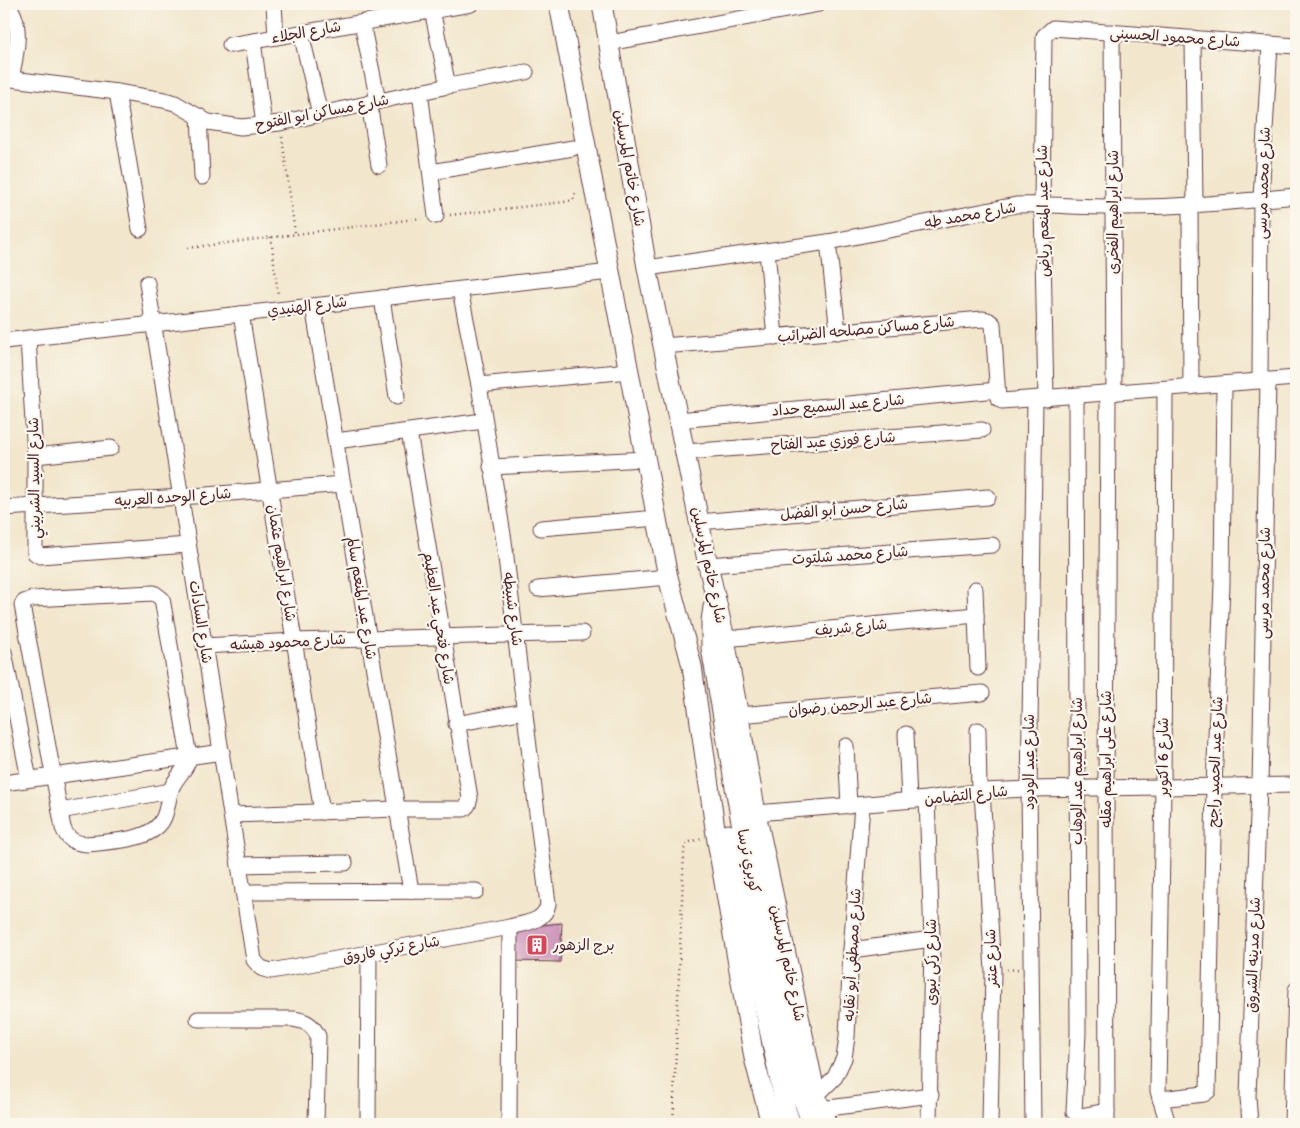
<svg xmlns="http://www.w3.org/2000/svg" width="1300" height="1128" font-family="Itim,'Playpen Sans Arabic',sans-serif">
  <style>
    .building { fill: #cd94ba }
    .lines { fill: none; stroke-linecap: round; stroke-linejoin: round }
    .minor-casing { stroke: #633d43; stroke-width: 17 }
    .major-casing { stroke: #633d43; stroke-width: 21 }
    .path { stroke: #633d43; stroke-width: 2.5; stroke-dasharray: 1 4; stroke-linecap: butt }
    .minor { stroke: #fff; stroke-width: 15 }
    .major { stroke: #fff; stroke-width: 19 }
    .labels { text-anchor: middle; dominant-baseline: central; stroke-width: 4.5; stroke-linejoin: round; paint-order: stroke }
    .street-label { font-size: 15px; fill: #4a1f2b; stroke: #fbf7ec }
    .poi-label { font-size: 15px; fill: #4a1f2b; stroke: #fbf7ec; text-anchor: start }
  </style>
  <rect width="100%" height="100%" fill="#fbf7ec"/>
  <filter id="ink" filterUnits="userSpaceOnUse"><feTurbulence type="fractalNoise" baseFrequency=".02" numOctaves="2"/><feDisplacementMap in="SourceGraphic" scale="10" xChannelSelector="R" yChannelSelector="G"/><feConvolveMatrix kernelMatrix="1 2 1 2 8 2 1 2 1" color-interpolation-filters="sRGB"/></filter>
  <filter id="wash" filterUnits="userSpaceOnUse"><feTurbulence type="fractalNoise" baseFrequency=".0096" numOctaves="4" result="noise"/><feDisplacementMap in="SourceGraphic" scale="20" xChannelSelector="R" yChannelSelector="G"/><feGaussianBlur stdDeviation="1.12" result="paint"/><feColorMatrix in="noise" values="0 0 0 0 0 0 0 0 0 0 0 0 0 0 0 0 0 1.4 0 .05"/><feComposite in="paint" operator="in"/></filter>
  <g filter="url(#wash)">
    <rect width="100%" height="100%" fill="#f2e6cc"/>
    <g id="blocks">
      <polygon class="building" points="562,923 560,962 513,961 515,928"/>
    </g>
  </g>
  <g filter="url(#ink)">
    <use href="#blocks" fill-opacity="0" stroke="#633d43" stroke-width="1"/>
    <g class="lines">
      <g class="minor-casing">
        <g id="minor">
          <path d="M7,4C24,23 16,55 11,78"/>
          <polyline points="274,4 276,37"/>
          <polyline points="432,10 448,86"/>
          <polyline points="362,23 378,101"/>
          <polyline points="1112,32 1114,393"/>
          <polyline points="301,33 320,114"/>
          <polyline points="1193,38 1195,205"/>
          <polyline points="253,41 264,125"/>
          <polyline points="609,43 819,4"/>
          <polyline points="230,45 471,4"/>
          <polyline points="4,78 117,92 164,100 175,103 208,122 241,127 280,123 448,86 526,72"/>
          <polyline points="117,92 140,229"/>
          <polyline points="420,92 436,216"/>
          <polyline points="369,103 379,165"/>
          <polyline points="199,116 202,177"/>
          <polyline points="431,172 573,148"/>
          <polyline points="1190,206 1191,387"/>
          <polyline points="828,242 838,332"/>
          <polyline points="767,251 775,337"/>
          <path d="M647,268L828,242L1016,205C1048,204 1080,207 1112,207C1174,208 1235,202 1296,196"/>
          <path d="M147,283L254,960L261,968L271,971L510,927C525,923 545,922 548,904L504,541L479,385L460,290"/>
          <polyline points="382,298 397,397"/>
          <polyline points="313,306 411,891"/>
          <polyline points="241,314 322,812"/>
          <polyline points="28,338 35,456 35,553 40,556 188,545"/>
          <polyline points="4,341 610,272"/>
          <polyline points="663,346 983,319 988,320 993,324 998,398 1002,401 1296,378"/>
          <polyline points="1260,381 1261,199 1270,44"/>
          <polyline points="479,385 629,371"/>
          <polyline points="1165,389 1163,788 1158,1091 1168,1124"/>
          <polyline points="1076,396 1078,1033 1074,1112 1080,1116 1107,1111"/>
          <polyline points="1046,399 1042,204 1044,36 1053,28 1296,46"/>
          <polyline points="678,420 997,390"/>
          <polyline points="336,441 483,421"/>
          <polyline points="685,452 982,430"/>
          <polyline points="35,456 111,448"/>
          <polyline points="491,467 645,459"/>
          <polyline points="4,508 181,497 343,484"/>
          <polyline points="699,522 988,497"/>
          <polyline points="541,528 657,518"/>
          <polyline points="708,565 992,545"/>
          <polyline points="538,589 668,577"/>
          <polyline points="975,589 978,668"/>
          <path d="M154,593L162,599L163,604L189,757C188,768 176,777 172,787C168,797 168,807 164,817C154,842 110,841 87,844C74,843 68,840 63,828L22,605L24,602L32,599Z"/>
          <polyline points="725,639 976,615"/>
          <polyline points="204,646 295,641 582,633"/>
          <polyline points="4,652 29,779"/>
          <polyline points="739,715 982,693"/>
          <polyline points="456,724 525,711"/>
          <polyline points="978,730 979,792"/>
          <polyline points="906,734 909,800"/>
          <polyline points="846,746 849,806"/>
          <polyline points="4,783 222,752"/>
          <polyline points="1260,786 1268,380"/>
          <polyline points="982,791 993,971 990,1124"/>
          <polyline points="927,799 932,939 929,1124"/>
          <polyline points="60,811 170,791"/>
          <polyline points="756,813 927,799 982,791 1029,789 1296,785"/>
          <polyline points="232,815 397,809 464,809 468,805 470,798 409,432"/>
          <polyline points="239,865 345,863"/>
          <polyline points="243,892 476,891"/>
          <polyline points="851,950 932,939"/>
          <path d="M198,1019H293C306,1021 312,1024 318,1036L316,1124"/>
          <polyline points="816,1096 835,1077 844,1058 847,1037 851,950 862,805"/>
          <polyline points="1160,1099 1204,1094 1208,1091 1214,787 1222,584 1224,384"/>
          <polyline points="821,1109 931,1095"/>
          <polyline points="368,1124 369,952"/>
          <polyline points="509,1124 510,927"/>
          <polyline points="1033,1124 1029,789 1035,399"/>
          <polyline points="1107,1124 1106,788 1108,393"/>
          <polyline points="1250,1124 1248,1097 1259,786"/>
          <polyline points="1292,1124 1296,990"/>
        </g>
      </g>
      <g class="major-casing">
        <g id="major">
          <polyline points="559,4 668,577 692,666 716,835 754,1058 771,1124"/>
          <polyline points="602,4 647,268 708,565 725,639 756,813 816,1096 827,1124"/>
          <polyline points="713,607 711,621 711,648 741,822 800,1092 812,1124"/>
          <polyline points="728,834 786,1110 791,1124"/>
        </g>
      </g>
      <g class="path">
        <polyline points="282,137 295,233"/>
        <polyline points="450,215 564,202 573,200 577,190"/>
        <polyline points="271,237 278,295"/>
        <polyline points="188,248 422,218"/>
        <polyline points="1007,970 1018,969"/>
        <polyline points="673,1124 684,850 687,843 702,838"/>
      </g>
      <use href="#minor" class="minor"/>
      <use href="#major" class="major"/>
    </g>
  </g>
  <defs>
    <g id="building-square" transform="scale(1.125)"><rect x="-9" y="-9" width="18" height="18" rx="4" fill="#d1495b" stroke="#fbf7ec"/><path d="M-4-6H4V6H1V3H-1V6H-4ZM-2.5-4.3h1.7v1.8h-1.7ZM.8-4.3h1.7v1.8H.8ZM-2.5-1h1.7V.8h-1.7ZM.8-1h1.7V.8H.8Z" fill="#fff"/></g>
  </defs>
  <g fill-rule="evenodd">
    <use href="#building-square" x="537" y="945"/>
  </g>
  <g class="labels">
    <g class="street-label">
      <text transform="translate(306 32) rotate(-10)">شارع الجلاء</text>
      <text transform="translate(1175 37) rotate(4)">شارع محمود الحسينى</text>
      <text transform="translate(322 112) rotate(-11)">شارع مساكن ابو الفتوح</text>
      <text transform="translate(630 168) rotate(80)">شارع خاتم المرسلين</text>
      <text transform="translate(1263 183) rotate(-88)">شارع محمد مرسى</text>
      <text transform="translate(1043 211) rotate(-91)">شارع عبد المنعم رياض</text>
      <text transform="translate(1113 212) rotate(-90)">شارع ابراهيم الفخرى</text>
      <text transform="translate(970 215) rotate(-10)">شارع محمد طه</text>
      <text transform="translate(307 306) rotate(-7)">شارع الهنيدي</text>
      <text transform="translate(866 329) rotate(-5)">شارع مساكن مصلحه الضرائب</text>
      <text transform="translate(838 405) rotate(-5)">شارع عبد السميع حداد</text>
      <text transform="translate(833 441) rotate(-4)">شارع فوزي عبد الفتاح</text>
      <text transform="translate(34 478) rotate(-91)">شارع السيد الشربيني</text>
      <text transform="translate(173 497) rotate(-4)">شارع الوحده العربيه</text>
      <text transform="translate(844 509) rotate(-5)">شارع حسن أبو الفضل</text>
      <text transform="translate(850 555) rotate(-4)">شارع محمد شلتوت</text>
      <text transform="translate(282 563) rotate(81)">شارع ابراهيم عثمان</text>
      <text transform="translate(709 565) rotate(78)">شارع خاتم المرسلين</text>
      <text transform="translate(1264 583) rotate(-89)">شارع محمد مرسى</text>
      <text transform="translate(362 598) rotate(81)">شارع عبد المنعم سالم</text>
      <text transform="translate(513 609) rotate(83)">شارع شبيطه</text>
      <text transform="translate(439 618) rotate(81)">شارع فتحي عبد العظيم</text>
      <text transform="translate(201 622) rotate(81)">شارع السادات</text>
      <text transform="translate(851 627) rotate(-5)">شارع شريف</text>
      <text transform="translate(288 642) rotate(-3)">شارع محمود هيشه</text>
      <text transform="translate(860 704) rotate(-5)">شارع عبد الرحمن رضوان</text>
      <text transform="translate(1163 757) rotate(-90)">شارع 6 اكتوبر</text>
      <text transform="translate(1106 759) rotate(-90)">شارع على ابراهيم مقله</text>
      <text transform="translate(1029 762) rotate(-90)">شارع عبد الودود</text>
      <text transform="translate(1215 762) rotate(-88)">شارع عبد الحميد راجح</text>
      <text transform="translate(1077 771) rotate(-90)">شارع ابراهيم عبد الوهاب</text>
      <text transform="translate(966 795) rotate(-6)">شارع التضامن</text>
      <text transform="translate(749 861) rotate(78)">كوبري ترسا</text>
      <text transform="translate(391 949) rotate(-10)">شارع تركي فاروق</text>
      <text transform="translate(852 955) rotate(-87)">شارع مصطفى أبو نقابه</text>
      <text transform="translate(1253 955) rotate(-88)">شارع مدينه الشروق</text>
      <text transform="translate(991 958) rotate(-92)">شارع عنتر</text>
      <text transform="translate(931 962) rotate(-90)">شارع زكى نبوى</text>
      <text transform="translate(788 963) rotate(78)">شارع خاتم المرسلين</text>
    </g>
    <g class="poi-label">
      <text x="553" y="945">برج الزهور</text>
    </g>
  </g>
  <rect width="1300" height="1128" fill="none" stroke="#fbf7ec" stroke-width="20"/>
</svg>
